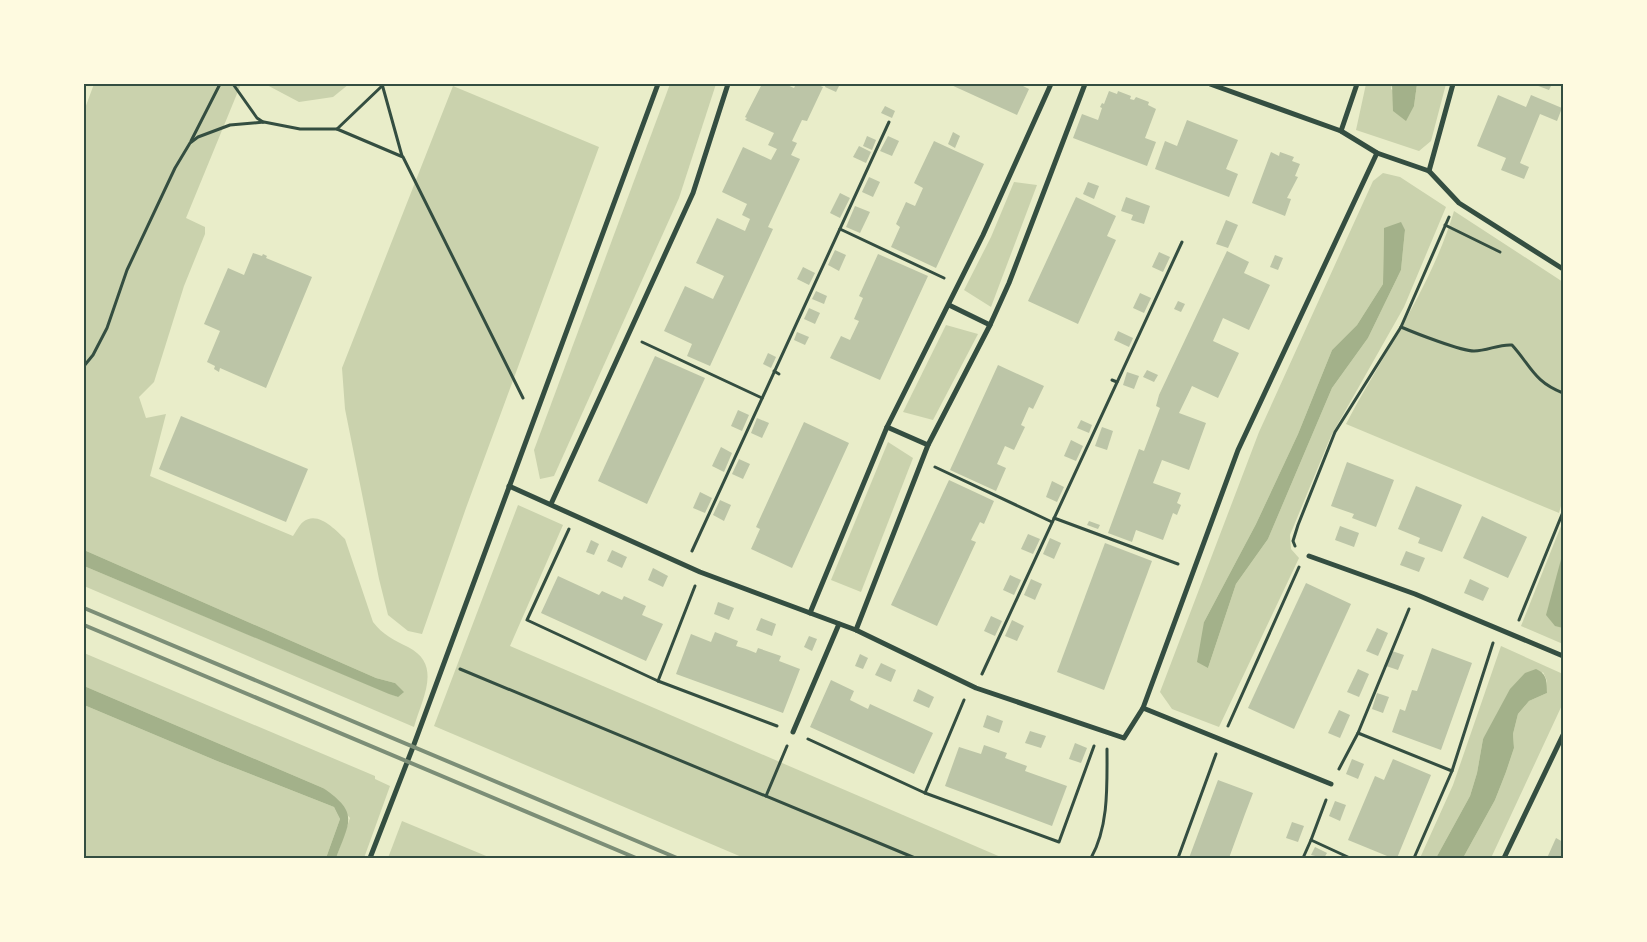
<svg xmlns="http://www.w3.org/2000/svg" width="1647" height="942" font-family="'Titillium Web',sans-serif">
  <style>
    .green { fill: #cad2ad; fill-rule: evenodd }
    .water { fill: #a3b18a }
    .building { fill: #bcc5a7 }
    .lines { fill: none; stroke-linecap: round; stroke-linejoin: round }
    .path { stroke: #344e41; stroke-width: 3 }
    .minor { stroke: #344e41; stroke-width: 5 }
    .rail { stroke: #7c8e77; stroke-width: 4 }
    .neatline { fill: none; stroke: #344e41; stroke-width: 2 }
  </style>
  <rect width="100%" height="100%" fill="#e9edc9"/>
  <g class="green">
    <path d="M94,84H241L186,218L205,227V234L184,286L154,382L139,397L146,418L166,414L150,476L293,536C296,532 299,525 303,522C317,510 335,529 345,539L373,622C383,635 394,640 408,647C443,665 422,698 414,727L84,586V566L398,697L395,683L376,678L84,550V111Z"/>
    <polygon points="265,84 349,84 333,97 299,102"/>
    <polygon points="670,84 716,84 679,198 554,476 540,479 534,450"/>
    <polygon points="1366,84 1392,84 1391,89 1414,106 1417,84 1446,84 1431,141 1419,151 1356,130"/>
    <polygon points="453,86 599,147 466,508 422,634 408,631 388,615 379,579 345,409 342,368"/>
    <path d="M1383,173L1400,177L1446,207L1404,307L1331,436L1290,535L1291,549L1299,558L1219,727L1172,709L1160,692L1259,432L1373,181ZM1384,228L1405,230L1401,270L1368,338L1332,388L1268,539L1236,584L1208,668L1204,622L1256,524L1298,434L1332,350L1357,325L1383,284Z"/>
    <polygon points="1014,182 1037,185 991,307 964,290 991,237"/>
    <path d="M1454,211L1563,282V499L1559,513L1346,424C1383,354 1431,288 1454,211Z"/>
    <polygon points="946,325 978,334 933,420 903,412"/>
    <polygon points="888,442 913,458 861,592 831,580"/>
    <polygon points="518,505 563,525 510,646 1003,858 744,858 434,726"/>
    <polygon points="1563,521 1563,644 1521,626"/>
    <polygon points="1501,646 1563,674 1563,703 1491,858 1463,858 1495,800 1506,772 1514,748 1513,734 1518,714 1529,701 1547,693 1547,681 1543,672 1483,739 1477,773 1470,796 1436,858 1420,858 1453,785"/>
    <polygon points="84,653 375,776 375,779 390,786 364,858 336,858 350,818 323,788 84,686"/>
    <polygon points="84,705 217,761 334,807 340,819 326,858 84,858"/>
    <polygon points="402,821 491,858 388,858"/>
  </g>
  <g class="water">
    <polygon points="1392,84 1417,84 1414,106 1406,121 1393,111"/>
    <polygon points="1401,222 1405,230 1401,270 1368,338 1332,388 1268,539 1236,584 1208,668 1197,662 1204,622 1256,524 1298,434 1332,350 1357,325 1383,284 1384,228"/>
    <polygon points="84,550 376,678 395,683 404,692 398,697 389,694 84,566"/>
    <polygon points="1563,552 1563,628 1555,626 1546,615"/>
    <path d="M1536,669C1547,674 1547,681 1547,693L1529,701L1518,714L1513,734L1514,748L1506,772L1495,800L1463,858H1436L1470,796L1477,773L1483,739L1510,689L1525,673Z"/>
    <path d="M84,686L323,788C360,813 349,822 336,858H326L340,819L334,807L217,761L84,705Z"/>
  </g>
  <g class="building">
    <polygon points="762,84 785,84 794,88 796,84 816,84 823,87 807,121 802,120 792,141 797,143 791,155 800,159 768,227 773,229 710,366 687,356 692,344 664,331 685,286 713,299 724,276 696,263 717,218 745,231 750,219 742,215 747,204 722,192 743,147 771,160 777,149 768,145 774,133 745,120 747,118 745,117"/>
    <polygon points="826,84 840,84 836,92 825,87"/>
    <polygon points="949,84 1019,84 1029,89 1017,115"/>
    <polygon points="1533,84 1552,84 1549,90"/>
    <polygon points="1109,91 1117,94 1118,91 1131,96 1130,99 1134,100 1136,97 1149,102 1148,105 1156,109 1145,138 1156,142 1147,166 1073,138 1082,114 1098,120 1102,108 1100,107 1102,103 1104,104"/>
    <polygon points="1498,95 1526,107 1531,95 1562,108 1557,121 1540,114 1520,163 1529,167 1524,179 1501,170 1506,158 1477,146"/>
    <polygon points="885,106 895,111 892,118 881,113"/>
    <polygon points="1187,120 1238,140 1226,169 1238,174 1229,197 1155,169 1165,141 1177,146"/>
    <polygon points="953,132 960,136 955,148 948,144"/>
    <polygon points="867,136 876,140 872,150 863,146"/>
    <polygon points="888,136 899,141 892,156 880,151"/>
    <polygon points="934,141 984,164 936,268 891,247 900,227 896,224 906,202 915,206 923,188 914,183"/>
    <polygon points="859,146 871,152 866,163 853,157"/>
    <polygon points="1271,152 1279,156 1280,152 1294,157 1292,161 1300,164 1295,176 1298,177 1287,198 1291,199 1285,216 1252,203"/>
    <polygon points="869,177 880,182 873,197 862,192"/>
    <polygon points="1088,182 1099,186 1094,199 1083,194"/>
    <polygon points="840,193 850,198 840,218 830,213"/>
    <polygon points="1076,197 1116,216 1107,236 1116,240 1078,324 1028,301"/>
    <polygon points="1126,197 1150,206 1144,224 1131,220 1133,215 1121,211"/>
    <polygon points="855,206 870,212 860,233 846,227"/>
    <polygon points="1226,220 1238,225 1228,248 1216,244"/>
    <polygon points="835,250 846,255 839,271 828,265"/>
    <polygon points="1227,251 1249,262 1244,273 1270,285 1249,330 1223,318 1213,341 1239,353 1218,398 1192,386 1179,413 1206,423 1189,470 1162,460 1153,483 1181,493 1177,503 1181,505 1177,515 1173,513 1163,540 1136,530 1132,542 1108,533 1139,449 1144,451 1160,408 1156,406 1159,395"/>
    <polygon points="1159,252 1170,257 1163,272 1152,267"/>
    <polygon points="253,253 262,256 263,254 267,256 266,258 312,277 266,388 220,368 219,372 214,369 215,366 207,362 220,331 204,324 228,268 244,275"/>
    <polygon points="878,254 928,276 880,380 830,358 841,336 850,340 859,321 854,319 863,298 859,296"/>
    <polygon points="1275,255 1283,258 1278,270 1270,267"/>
    <polygon points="803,267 815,273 809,285 797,279"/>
    <polygon points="816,291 827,296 824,304 812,299"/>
    <polygon points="1140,293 1151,298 1144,313 1133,308"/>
    <polygon points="1178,301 1185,304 1181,312 1174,309"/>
    <polygon points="809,308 820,313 815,324 804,319"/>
    <polygon points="1118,331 1133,338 1129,347 1114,340"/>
    <polygon points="797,332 809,337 805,345 794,340"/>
    <polygon points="768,353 776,357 771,368 763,364"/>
    <polygon points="655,356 705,378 647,504 598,481"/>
    <polygon points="998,365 1044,386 1033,409 1029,407 1021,425 1025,427 1014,450 1005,446 997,464 1006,468 996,491 950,470"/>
    <polygon points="1147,370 1158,375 1154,382 1143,377"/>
    <polygon points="1127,372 1139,376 1134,389 1123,385"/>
    <polygon points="738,410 749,415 742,431 731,426"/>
    <polygon points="181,416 308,469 286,522 159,469"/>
    <polygon points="757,418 769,423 762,438 751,433"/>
    <polygon points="1081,420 1092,425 1089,433 1077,428"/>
    <polygon points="804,422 849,443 792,568 751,549 760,529 756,527"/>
    <polygon points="1102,427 1113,431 1107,450 1095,446"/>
    <polygon points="1071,440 1083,446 1076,461 1064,456"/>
    <polygon points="721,447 732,453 724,472 712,466"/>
    <polygon points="739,459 750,464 743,479 732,474"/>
    <polygon points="1347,462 1394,480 1376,527 1352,518 1354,514 1331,506"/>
    <polygon points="949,480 994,501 984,524 980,522 971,540 976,542 937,626 891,605"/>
    <polygon points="1052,481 1064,487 1057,502 1046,497"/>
    <polygon points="1416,486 1462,505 1442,552 1418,543 1420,538 1398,529"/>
    <polygon points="700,492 712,498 705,513 693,508"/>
    <polygon points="720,500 731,505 724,521 713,515"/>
    <polygon points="1482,516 1527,537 1508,578 1463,558"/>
    <polygon points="1089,521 1100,525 1098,529 1087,525"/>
    <polygon points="1340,526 1359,533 1354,547 1335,540"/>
    <polygon points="1028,534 1040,539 1033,554 1021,549"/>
    <polygon points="1050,538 1061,543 1054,559 1043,554"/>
    <polygon points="591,540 599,544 594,555 586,552"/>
    <polygon points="1105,543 1152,561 1104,690 1057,672"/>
    <polygon points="612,550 627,557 622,568 607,561"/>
    <polygon points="1406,551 1425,558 1419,572 1400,565"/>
    <polygon points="653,568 668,576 663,587 648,580"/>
    <polygon points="1010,575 1021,580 1014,595 1003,590"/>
    <polygon points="558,576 599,595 602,591 622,600 624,596 646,606 642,615 663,624 646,661 541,613"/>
    <polygon points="1031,579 1042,584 1035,600 1024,595"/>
    <polygon points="1470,579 1489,588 1483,601 1464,593"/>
    <polygon points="1306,583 1351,604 1294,729 1248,708"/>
    <polygon points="718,602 734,608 729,620 714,614"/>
    <polygon points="991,616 1002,621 995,636 984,631"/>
    <polygon points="761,618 776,624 772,636 756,630"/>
    <polygon points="1012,620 1024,626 1017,641 1005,636"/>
    <polygon points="1377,628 1388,633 1378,656 1366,651"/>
    <polygon points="715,632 738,641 736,646 746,649 756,653 758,648 781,656 779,661 800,669 783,713 676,674 691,634 711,642"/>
    <polygon points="809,636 817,639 812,651 804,647"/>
    <polygon points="1432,648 1472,663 1441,750 1392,732 1400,709 1405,711 1412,690 1417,691"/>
    <polygon points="1392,651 1404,655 1398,670 1386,666"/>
    <polygon points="860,654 868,658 863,669 855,666"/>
    <polygon points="881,663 896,670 891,682 875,675"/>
    <polygon points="1358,669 1369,674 1359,697 1347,692"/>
    <polygon points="831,680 854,691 850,700 868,709 870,704 933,733 914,774 810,727"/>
    <polygon points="918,689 934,697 929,708 913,701"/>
    <polygon points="1377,693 1389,697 1383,713 1372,709"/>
    <polygon points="1339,710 1350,715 1340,738 1328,733"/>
    <polygon points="987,715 1003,721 999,733 983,727"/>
    <polygon points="1030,731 1046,736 1041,748 1025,743"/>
    <polygon points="1075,743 1087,748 1081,763 1069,759"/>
    <polygon points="984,745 1007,753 1005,758 1027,766 1025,771 1067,786 1052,826 945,786 959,747 981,754"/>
    <polygon points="1352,759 1364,764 1358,779 1346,774"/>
    <polygon points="1393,759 1431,775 1397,858 1392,858 1348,840 1375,776 1384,780"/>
    <polygon points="1218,780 1253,793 1245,814 1229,858 1189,858"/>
    <polygon points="1335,801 1346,805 1340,821 1329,816"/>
    <polygon points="1292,822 1304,826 1298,842 1286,838"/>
    <polygon points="1556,838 1563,842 1563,858 1547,858"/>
    <polygon points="1315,847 1327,853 1324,858 1311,855"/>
  </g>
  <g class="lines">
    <g class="path">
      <polyline points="233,84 257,118 263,122"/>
      <polyline points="382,84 402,156"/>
      <polyline points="337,129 382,86"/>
      <polyline points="191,141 220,84"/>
      <polyline points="1445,225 1500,252"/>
      <polyline points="840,229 944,278"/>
      <path d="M1401,327C1415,333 1461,351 1474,351C1488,351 1498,344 1512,345C1531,366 1534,382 1563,393"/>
      <polyline points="642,342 762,398"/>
      <polyline points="84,366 93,355 107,328 127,270 175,168 190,143 198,137 230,125 264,122 300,129 337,129 403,157 523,398"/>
      <polyline points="774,371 779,374"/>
      <polyline points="1112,380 1117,382"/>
      <polyline points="935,467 1052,522"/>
      <polyline points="1054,518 1178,564"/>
      <polyline points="569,529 527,620 658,681 777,726"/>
      <polyline points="1295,546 1293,541 1298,525 1335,432 1401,327 1449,217"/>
      <polyline points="692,551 889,122"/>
      <polyline points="1519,620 1563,512"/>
      <polyline points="460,669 915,858"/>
      <polyline points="982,674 1182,242"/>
      <polyline points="658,681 695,586"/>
      <polyline points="1228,726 1299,567"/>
      <polyline points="1358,733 1409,609"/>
      <polyline points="808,739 925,793 1059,842 1094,746"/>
      <polyline points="1339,769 1358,733 1452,771"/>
      <polyline points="925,793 964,700"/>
      <polyline points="766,796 787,746"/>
      <polyline points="1326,800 1311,840 1350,858"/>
      <path d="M1091,858C1109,826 1107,785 1107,749"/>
      <polyline points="1178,858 1216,754"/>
      <polyline points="1303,858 1311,840"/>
      <polyline points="1414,858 1452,771 1493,643"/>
    </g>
    <g class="minor">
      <polyline points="1210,84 1341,131 1377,153 1429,171 1459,203 1563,269"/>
      <polyline points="1341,131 1357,84"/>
      <polyline points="1429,171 1453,84"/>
      <polyline points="949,305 990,325"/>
      <polyline points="887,427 928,445"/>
      <polyline points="509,486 700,572 856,630 976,688 1124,738 1143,708 1238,450 1377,153"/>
      <polyline points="551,504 693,193 728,84"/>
      <polyline points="1309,556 1415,594 1563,656"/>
      <polyline points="810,613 887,427 983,235 1051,84"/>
      <polyline points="856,630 928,445 990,325 1009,283 1085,84"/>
      <polyline points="1143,708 1331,784"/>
      <polyline points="793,732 839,624"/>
      <polyline points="370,858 413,747 658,84"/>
      <polyline points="1504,858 1563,735"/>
    </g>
    <g class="rail">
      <polyline points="84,608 677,858"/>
      <polyline points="84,625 636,858"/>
    </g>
  </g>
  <rect width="1647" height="942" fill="none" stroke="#fefae0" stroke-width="170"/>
  <rect x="85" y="85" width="1477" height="772" class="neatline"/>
</svg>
